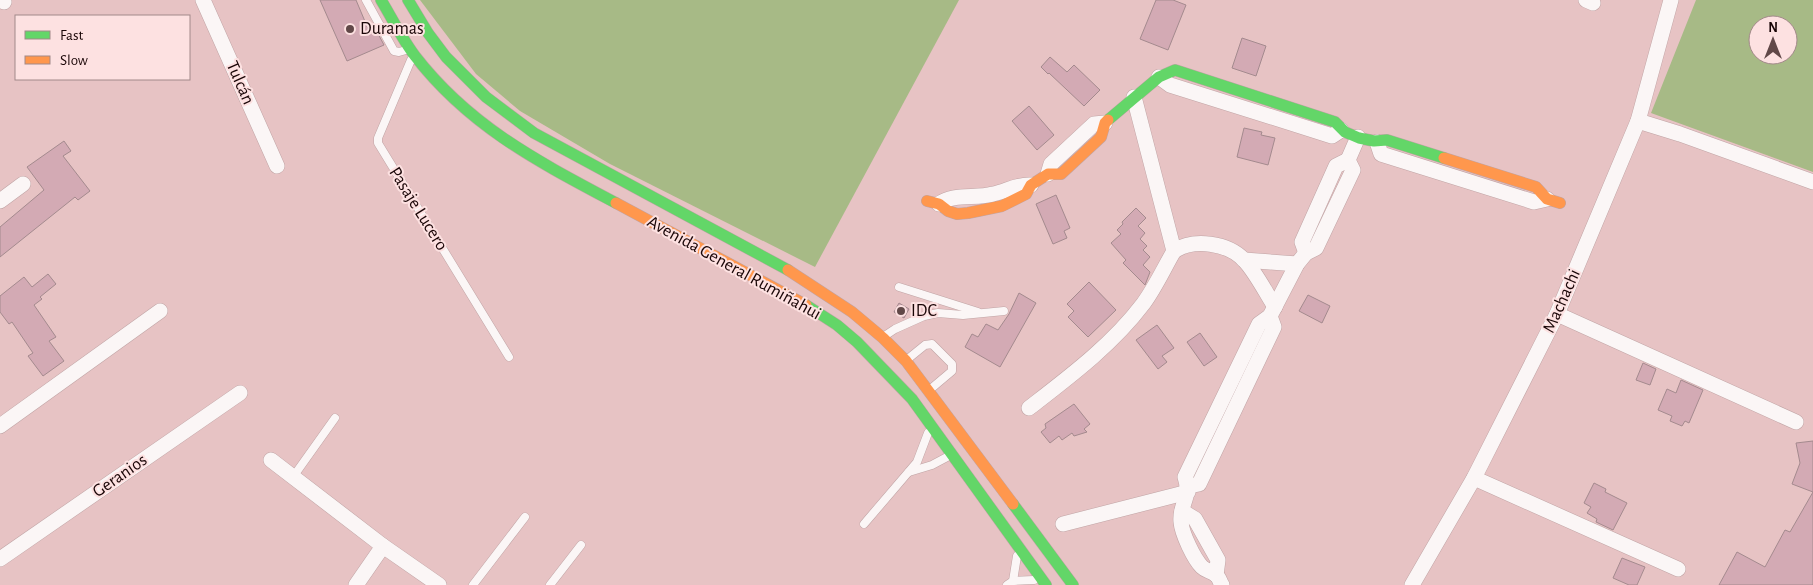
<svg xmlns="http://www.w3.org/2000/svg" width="1813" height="585" font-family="'Alegreya Sans',sans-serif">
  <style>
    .green { fill: #a7ba86; fill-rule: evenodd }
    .building { fill: #d3aab4; stroke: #a48a8e }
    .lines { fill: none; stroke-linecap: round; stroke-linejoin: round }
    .lane-casing { stroke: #c0a4a5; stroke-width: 9 }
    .street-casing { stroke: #c0a4a5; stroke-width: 16 }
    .fast-casing { stroke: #c0a4a5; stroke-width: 12 }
    .slow-casing { stroke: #c0a4a5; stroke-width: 12 }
    .lane { stroke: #fbf6f6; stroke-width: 8 }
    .street { stroke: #fbf6f6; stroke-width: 15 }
    .fast { stroke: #63d668; stroke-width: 11 }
    .slow { stroke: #ff974d; stroke-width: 11 }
    .poi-dot { fill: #614848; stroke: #fde1e1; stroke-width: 2 }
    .labels { text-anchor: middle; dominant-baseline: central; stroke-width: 4; stroke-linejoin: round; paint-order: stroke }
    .poi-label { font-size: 18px; fill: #190506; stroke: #fde1e1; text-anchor: start }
    .street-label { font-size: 18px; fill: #190506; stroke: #fde1e1 }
  </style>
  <rect width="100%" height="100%" fill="#e7c3c4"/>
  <g class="green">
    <polygon points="420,0 959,0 815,267 610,164 520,111 476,74"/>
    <path d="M1696,0H1813V172L1651,113ZM1758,25H1788V55H1758Z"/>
  </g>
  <g class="building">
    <polygon points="320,0 356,0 369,31 375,28 384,45 347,61"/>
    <polygon points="1156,0 1173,0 1186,5 1168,50 1140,39"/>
    <polygon points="1242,38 1266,46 1256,76 1232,68"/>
    <polygon points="1050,57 1067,72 1074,65 1100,90 1084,106 1049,73 1048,74 1041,67"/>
    <polygon points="1029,106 1054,135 1037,150 1012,121"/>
    <polygon points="1244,128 1262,132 1261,135 1275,138 1268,165 1237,157"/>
    <polygon points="64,141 71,151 63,156 90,191 78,200 75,197 0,257 0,227 44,190 27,167"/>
    <polygon points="1056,195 1070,228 1064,231 1067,238 1053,244 1036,204"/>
    <polygon points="1136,208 1146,218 1138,226 1145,233 1140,239 1147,246 1143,250 1150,257 1143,265 1150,272 1145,285 1123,263 1126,260 1111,243 1121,234 1117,230 1123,224 1122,222"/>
    <polygon points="48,274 56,284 40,297 42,299 34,305 56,337 49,341 64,361 43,376 28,356 33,353 12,322 9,324 0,312 0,296 24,277 32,287"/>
    <polygon points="1089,282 1116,310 1088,337 1068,317 1074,311 1067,304"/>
    <polygon points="1019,293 1036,303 1000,367 965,347 972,334 978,337 986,324 998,330 1009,314"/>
    <polygon points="1308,295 1330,306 1322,323 1299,311"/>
    <polygon points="899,303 909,309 904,318 894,312"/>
    <polygon points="1157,325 1174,348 1162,356 1167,362 1158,369 1136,340"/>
    <polygon points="1200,333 1217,357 1204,366 1187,342"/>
    <polygon points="1643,363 1656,369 1650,385 1636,380"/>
    <polygon points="1681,380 1703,390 1689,423 1685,421 1682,426 1670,421 1672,416 1658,410 1667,389 1676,393"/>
    <polygon points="1074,404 1090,424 1084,429 1087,432 1074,436 1072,433 1062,440 1059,436 1050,443 1041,432 1046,428 1045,424"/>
    <polygon points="1813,441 1813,585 1719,585 1737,552 1765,567 1785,530 1790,532 1813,492 1792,484 1800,463 1796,443"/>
    <polygon points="1594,483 1606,489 1605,492 1627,503 1613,530 1596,522 1597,519 1587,513 1591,507 1584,503"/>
    <polygon points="1622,558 1645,567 1637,585 1629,585 1613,578"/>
  </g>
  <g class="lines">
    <g class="lane-casing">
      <g id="lane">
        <polyline points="366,0 394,51 399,52 406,50"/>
        <polyline points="411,60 378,138 378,143 509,357"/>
        <polyline points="899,287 978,312"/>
        <polyline points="886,335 895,329 924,316 938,313 963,315 1004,311"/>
        <polyline points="909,358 925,345 932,344 952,364 952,371 933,387"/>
        <polyline points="909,472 932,465 947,457"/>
        <polyline points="293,477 335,418"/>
        <polyline points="864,524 917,462 928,433"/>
        <polyline points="1013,581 1017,556"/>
        <polyline points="473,585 525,517"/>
        <polyline points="550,585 581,545"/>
        <polyline points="1007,585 1013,581 1034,580"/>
      </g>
    </g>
    <g class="street-casing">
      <g id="street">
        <polyline points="3,0 4,2"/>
        <polyline points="203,0 277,166"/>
        <polyline points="1586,0 1593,3"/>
        <polyline points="1159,77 1170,85 1332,136 1341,130"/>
        <polyline points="1638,121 1680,134 1813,182"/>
        <polyline points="1377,142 1381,154 1534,202 1547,199"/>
        <polyline points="1048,174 1051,164 1094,124 1105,123"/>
        <polyline points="0,201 23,184"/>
        <path d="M939,204C953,193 976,199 993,194C1007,191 1017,184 1031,185"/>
        <path d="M1174,251C1194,238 1228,243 1244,260C1255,271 1266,293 1275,307"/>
        <polyline points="1306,253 1302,242 1336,166 1348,160"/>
        <polyline points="1244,260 1297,264"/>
        <polyline points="1557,314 1796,422"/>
        <path d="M1029,408C1069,377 1112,345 1143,304C1155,288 1164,268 1174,251L1134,97"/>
        <polyline points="0,426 160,311"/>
        <polyline points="271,460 383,546"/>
        <polyline points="1474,478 1678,569"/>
        <polyline points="1189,486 1199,484 1274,327 1270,316"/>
        <polyline points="1182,511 1195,519 1218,560 1216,575"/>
        <polyline points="1063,524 1188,492"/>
        <polyline points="0,559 240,393"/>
        <polyline points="356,585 383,546 439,585"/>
        <path d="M1222,585C1220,582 1219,577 1216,575C1212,571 1206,571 1202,567C1194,559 1182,534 1181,522C1179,504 1192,497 1185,477L1259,324L1270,316L1297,264L1306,253L1316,248L1353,170L1348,160L1358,137"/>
        <polyline points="1412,585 1474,478 1557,314 1638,121 1671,0"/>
      </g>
    </g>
    <g class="fast-casing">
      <g id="fast">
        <path d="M381,0C392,18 402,39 415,56C470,127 539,162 616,203"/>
        <polyline points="408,0 428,33 446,57 486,97 534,133 788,270"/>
        <polyline points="1108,120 1159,77 1175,70 1335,122 1345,132 1359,138 1374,141 1387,140 1444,158"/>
        <polyline points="806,305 837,325 857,342 912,399 1046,585"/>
        <polyline points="1013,504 1073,585"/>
      </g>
    </g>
    <g class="slow-casing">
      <g id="slow">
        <polyline points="1444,158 1536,187 1547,199 1560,203"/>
        <polyline points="927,201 939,204 948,211 957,214 968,213 1002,206 1026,194 1031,185 1048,174 1061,174 1101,137 1105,123 1108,120"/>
        <polyline points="616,203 806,305"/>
        <polyline points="788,270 852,312 883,338 906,361 1013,504"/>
      </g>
    </g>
    <use href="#lane" class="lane"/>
    <use href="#street" class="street"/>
    <use href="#fast" class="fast"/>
    <use href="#slow" class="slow"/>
  </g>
  <g class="poi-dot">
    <circle cx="350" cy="29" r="5"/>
    <circle cx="901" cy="311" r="5"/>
  </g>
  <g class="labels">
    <g class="poi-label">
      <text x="360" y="29">Duramas</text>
      <text x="911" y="311">IDC</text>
    </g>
    <g class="street-label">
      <text transform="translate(240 83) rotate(66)">Tulcán</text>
      <text transform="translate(418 209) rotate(58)">Pasaje Lucero</text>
      <text transform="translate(734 268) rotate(29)">Avenida General Rumiñahui</text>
      <text transform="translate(1562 301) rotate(-66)">Machachi</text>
      <text transform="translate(120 476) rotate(-35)">Geranios</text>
    </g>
  </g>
  <rect x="15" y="15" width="175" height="65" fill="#fde1e1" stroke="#a28989"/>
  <rect x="25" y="31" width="25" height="8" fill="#63d668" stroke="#a28989"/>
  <text x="60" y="40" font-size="15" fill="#190506">Fast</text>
  <rect x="25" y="56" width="25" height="8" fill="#ff974d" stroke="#a28989"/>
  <text x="60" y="65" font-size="15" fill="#190506">Slow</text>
  <g transform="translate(1773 40)"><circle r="24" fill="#fde1e1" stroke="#a28989"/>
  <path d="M0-4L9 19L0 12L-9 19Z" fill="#614848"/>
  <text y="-8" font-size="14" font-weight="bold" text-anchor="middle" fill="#190506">N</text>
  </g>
</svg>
